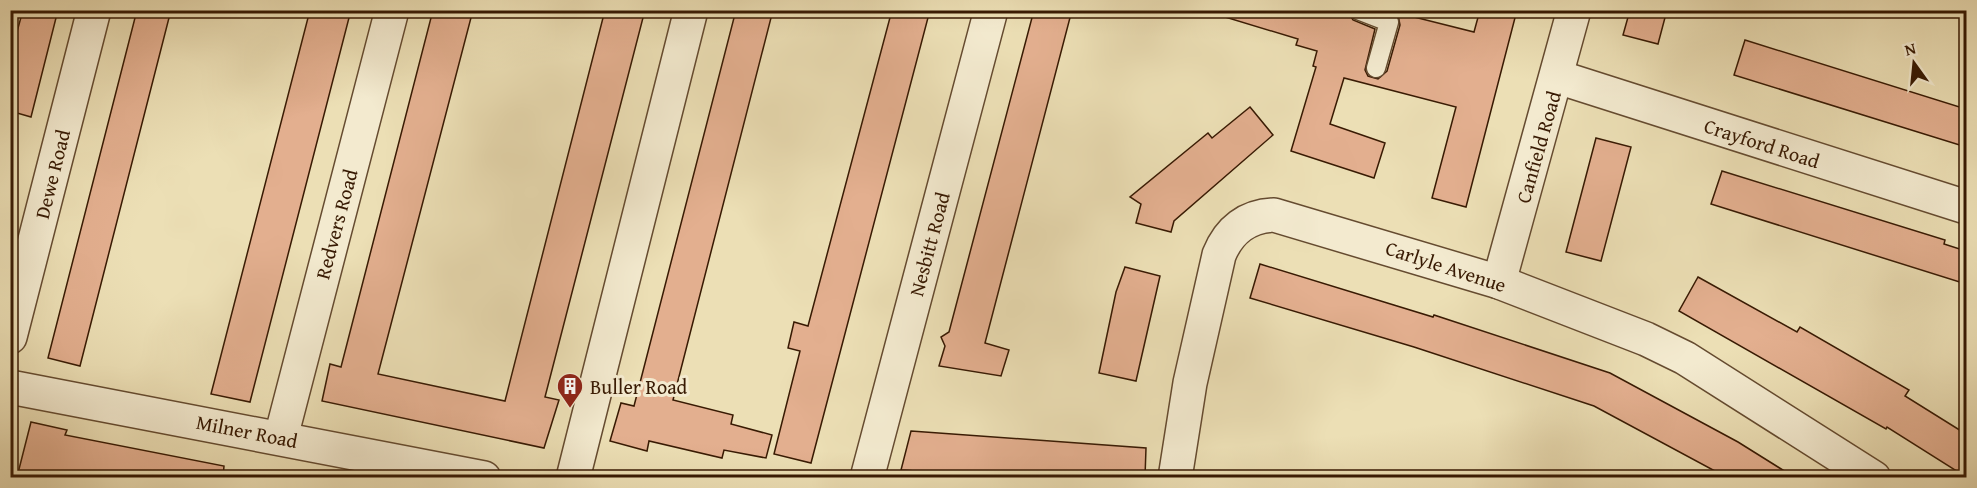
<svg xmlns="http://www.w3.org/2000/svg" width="1977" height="488" font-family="'Gentium Book Plus',serif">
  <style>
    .building { fill: #e3af8f; stroke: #381a03; stroke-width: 1.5 }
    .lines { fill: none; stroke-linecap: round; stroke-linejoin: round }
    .service-casing { stroke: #654b30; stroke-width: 21 }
    .minor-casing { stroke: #654b30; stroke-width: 36 }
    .service { stroke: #f3eacf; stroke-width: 18 }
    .minor { stroke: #f3eacf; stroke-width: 33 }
    .labels { text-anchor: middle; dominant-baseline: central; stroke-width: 6; stroke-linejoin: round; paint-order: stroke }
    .street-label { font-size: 20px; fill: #381a03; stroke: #f3eacf }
    .poi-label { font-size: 20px; fill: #381a03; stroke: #f3eacf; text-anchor: start }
  </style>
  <rect width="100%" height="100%" fill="#ecdfb5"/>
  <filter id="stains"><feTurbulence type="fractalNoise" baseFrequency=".00333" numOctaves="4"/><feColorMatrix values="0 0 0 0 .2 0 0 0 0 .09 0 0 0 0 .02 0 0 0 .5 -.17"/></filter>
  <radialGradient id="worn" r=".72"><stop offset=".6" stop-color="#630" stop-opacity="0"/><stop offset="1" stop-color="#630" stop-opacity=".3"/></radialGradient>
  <g class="building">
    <polygon points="23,10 58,10 31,117 10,111 10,57"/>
    <polygon points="137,10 171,10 80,366 48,358"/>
    <polygon points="310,10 351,10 250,402 211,394"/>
    <polygon points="433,10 473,10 378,374 505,401 605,10 645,10 545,397 559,400 544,448 322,401 330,364 341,367"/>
    <polygon points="736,10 773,10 673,400 733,415 731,424 772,435 766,458 724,450 722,458 649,441 647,451 610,441 621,403 634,406"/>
    <polygon points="892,10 930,10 811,463 774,454 800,351 788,348 794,322 808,326"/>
    <polygon points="1034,10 1072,10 985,343 1009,350 1001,376 939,366 945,346 941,337 949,332"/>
    <polygon points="1226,10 1347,10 1353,20 1375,29 1365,70 1368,76 1378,79 1387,71 1400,25 1398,15 1390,10 1412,10 1410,16 1474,32 1480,10 1517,10 1466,207 1432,198 1456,107 1344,78 1330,124 1385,143 1374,178 1291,151 1316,67 1313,66 1317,51 1296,45 1298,39 1225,17"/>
    <polygon points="1630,10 1667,10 1658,44 1623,35"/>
    <polygon points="1745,40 1966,109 1966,147 1734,75"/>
    <polygon points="1250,107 1273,135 1174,221 1171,232 1136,223 1141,204 1130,197 1208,133 1212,138"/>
    <polygon points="1596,138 1631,147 1601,261 1566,252"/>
    <polygon points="1722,171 1945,240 1944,244 1966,251 1966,284 1711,204"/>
    <polygon points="1260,264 1433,317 1434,315 1610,373 1738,442 1794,477 1726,477 1594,406 1414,347 1250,298"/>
    <polygon points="1125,267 1160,276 1136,381 1099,373 1116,292"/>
    <polygon points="1698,277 1797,332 1800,327 1909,390 1905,396 1966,434 1966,477 1887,427 1886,429 1679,311"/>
    <polygon points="31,422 67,430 65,435 224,466 223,477 17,477"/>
    <polygon points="911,431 1146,448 1145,477 1009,477 901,470"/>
  </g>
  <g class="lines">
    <g class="service-casing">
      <polyline id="service" points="1358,10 1389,22 1376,68"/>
    </g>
    <g class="minor-casing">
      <g id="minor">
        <polyline points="1558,77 1966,207"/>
        <polyline points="1499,282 1574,10"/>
        <polyline points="10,337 94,10"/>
        <polyline points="10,387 484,478"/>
        <polyline points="281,437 392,10"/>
        <polyline points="573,478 691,10"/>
        <polyline points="867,478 991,10"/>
        <path d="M1175,478L1190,383L1219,255C1229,230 1247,216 1274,215L1499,282L1646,339L1685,358L1874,478"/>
      </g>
    </g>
    <use href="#service" class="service"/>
    <use href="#minor" class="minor"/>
  </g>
  <defs>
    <g id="building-pin" transform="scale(1.35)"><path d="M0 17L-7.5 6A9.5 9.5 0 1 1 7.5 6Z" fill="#8f2418" stroke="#f3eacf"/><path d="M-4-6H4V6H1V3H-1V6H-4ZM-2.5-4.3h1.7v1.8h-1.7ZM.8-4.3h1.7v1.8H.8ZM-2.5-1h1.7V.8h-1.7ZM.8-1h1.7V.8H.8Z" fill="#fff"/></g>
  </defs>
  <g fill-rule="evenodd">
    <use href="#building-pin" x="570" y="386"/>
  </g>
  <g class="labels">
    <g class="street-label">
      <text transform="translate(1762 143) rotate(18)">Crayford Road</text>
      <text transform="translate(1538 147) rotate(-74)">Canfield Road</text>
      <text transform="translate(52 174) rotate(-76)">Dewe Road</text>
      <text transform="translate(336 224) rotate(-75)">Redvers Road</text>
      <text transform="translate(929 244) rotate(-75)">Nesbitt Road</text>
      <text transform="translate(1446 266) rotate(18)">Carlyle Avenue</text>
      <text transform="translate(247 431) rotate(11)">Milner Road</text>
    </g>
    <g class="poi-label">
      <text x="590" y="386">Buller Road</text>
    </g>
  </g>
  <rect width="1977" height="488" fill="none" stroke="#ecdfb5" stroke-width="36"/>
  <rect x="12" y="12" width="1953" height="464" fill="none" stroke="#381a03" stroke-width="3"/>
  <rect x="18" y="18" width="1941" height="452" fill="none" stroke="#381a03" stroke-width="1.5"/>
  <g transform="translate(1914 63) rotate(345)" stroke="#f3eacf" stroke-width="4.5" paint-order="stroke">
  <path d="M0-4.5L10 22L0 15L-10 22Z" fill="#381a03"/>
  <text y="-9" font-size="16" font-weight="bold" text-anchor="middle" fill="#381a03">N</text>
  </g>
  <rect width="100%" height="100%" filter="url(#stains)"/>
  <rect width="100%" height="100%" fill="url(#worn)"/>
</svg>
